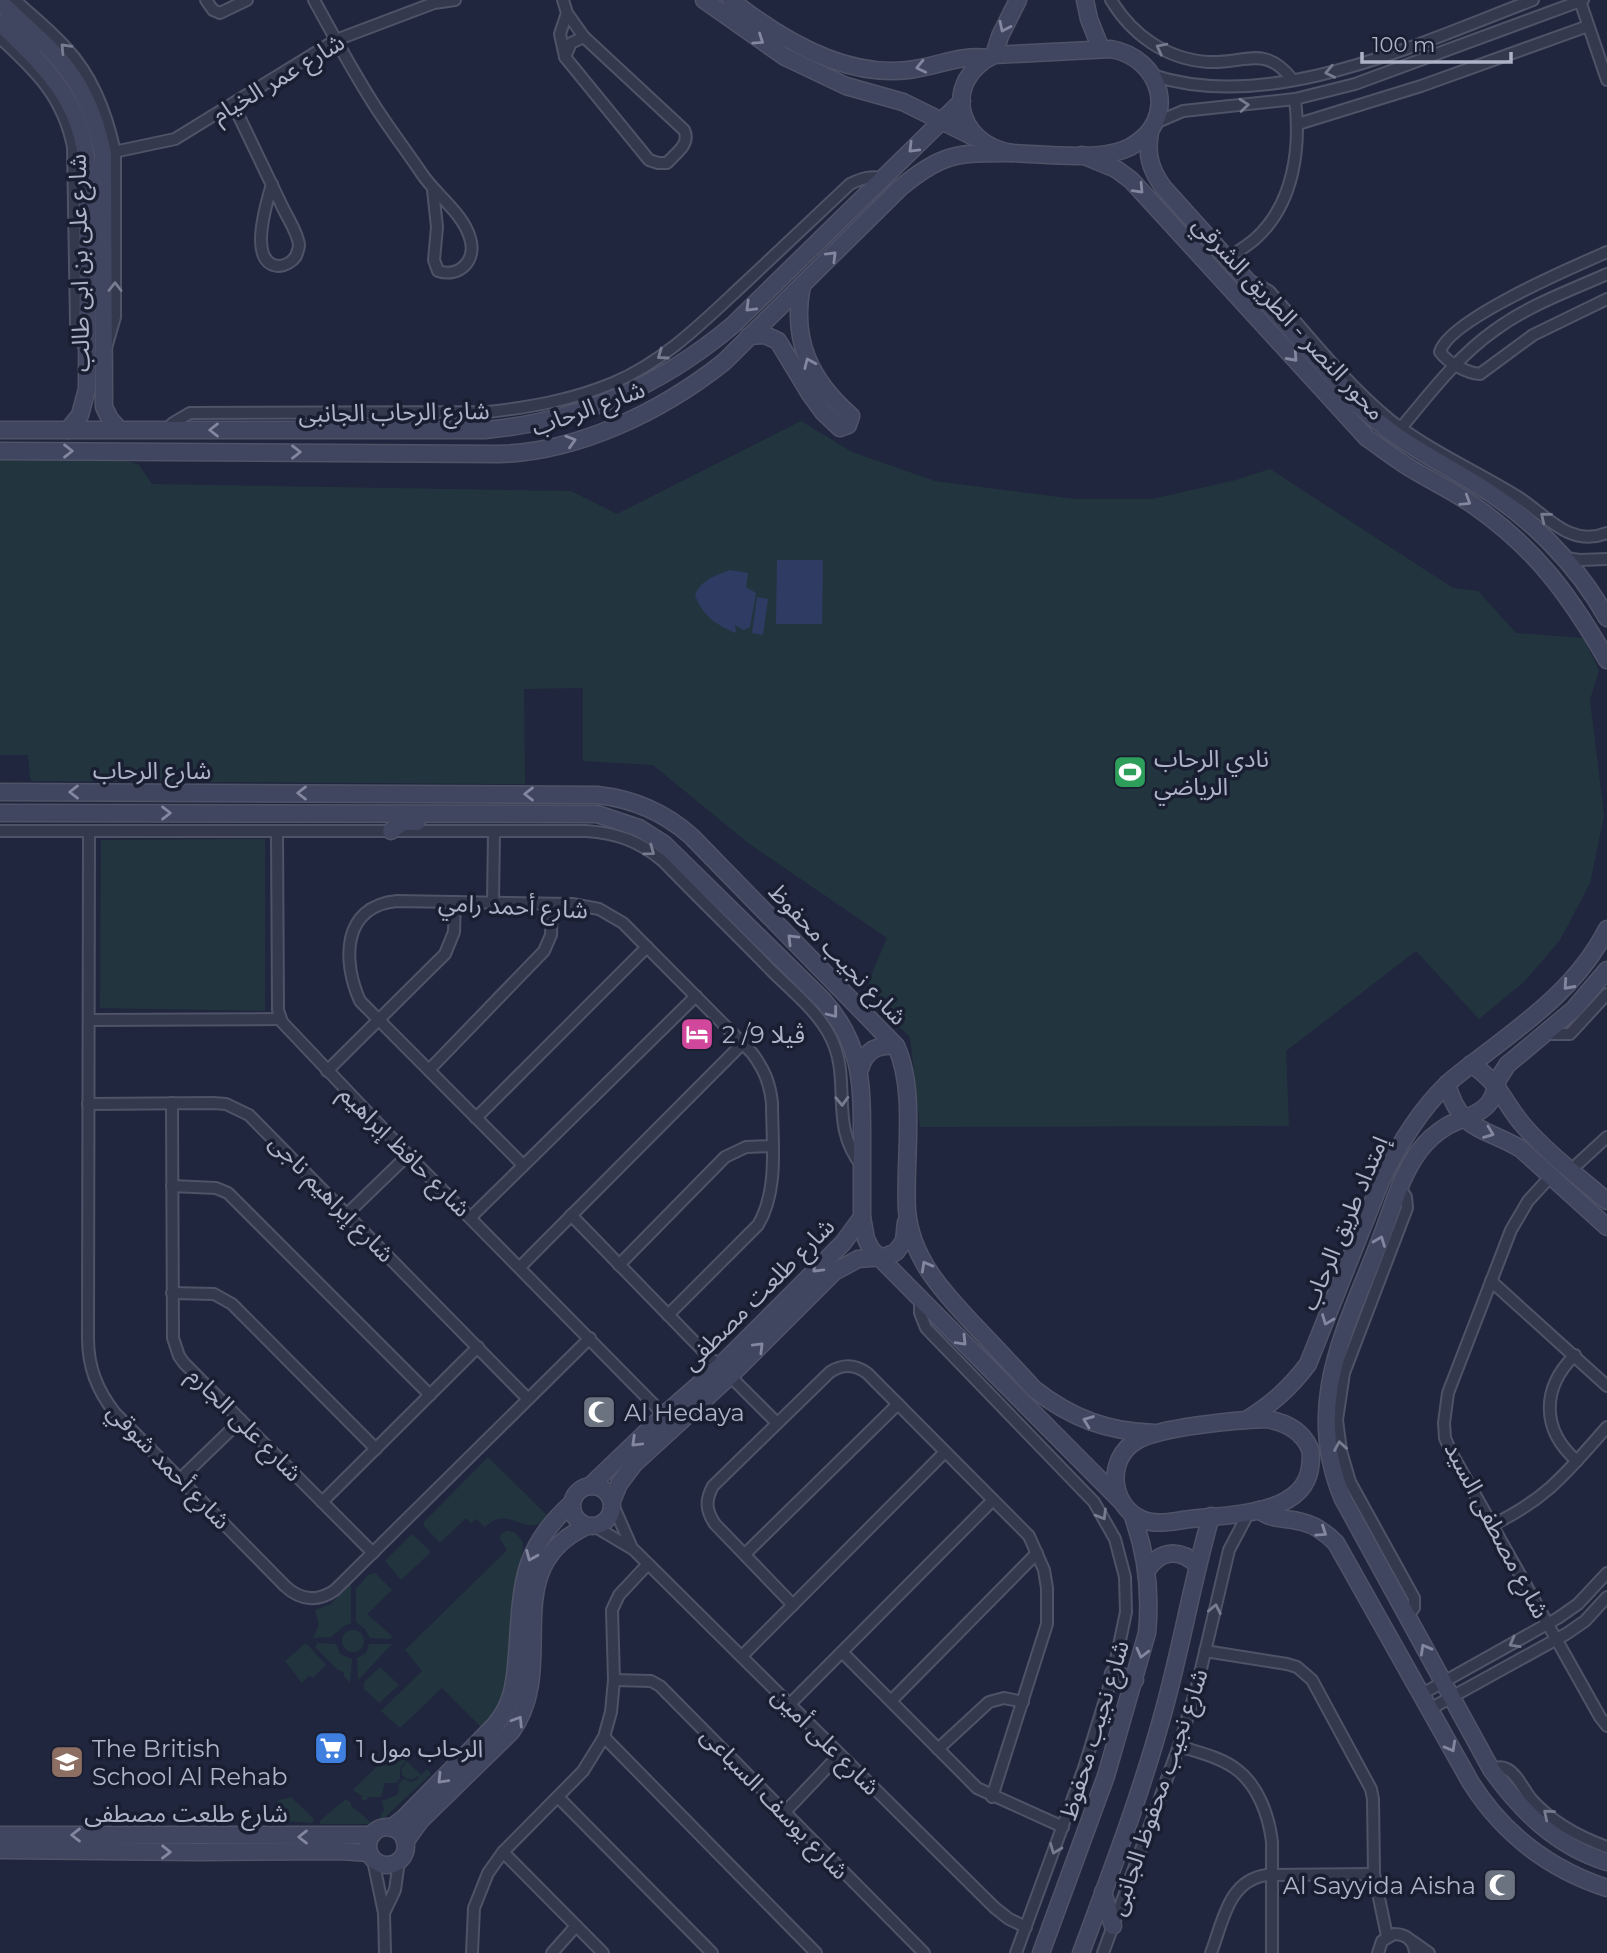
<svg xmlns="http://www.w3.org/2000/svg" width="1607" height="1953" font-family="Montserrat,'Noto Sans Arabic',sans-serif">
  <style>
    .green { fill: #22353e }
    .water { fill: #303b64 }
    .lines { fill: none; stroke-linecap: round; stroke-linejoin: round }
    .street-casing { stroke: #4f5368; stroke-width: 14 }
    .secondary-casing { stroke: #4f5368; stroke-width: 19 }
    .street { stroke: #34394d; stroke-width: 10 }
    .secondary { stroke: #414660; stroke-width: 16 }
    .oneway { stroke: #83879f }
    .oneway2 { stroke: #787c91 }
    .labels { text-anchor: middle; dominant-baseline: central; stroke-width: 7; stroke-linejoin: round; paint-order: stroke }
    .street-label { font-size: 24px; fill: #afb3c9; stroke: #191e31 }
    .poi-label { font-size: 24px; fill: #afb3c9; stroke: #191e31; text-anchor: start }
  </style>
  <rect width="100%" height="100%" fill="#20263d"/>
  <g class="green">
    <polygon points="801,421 852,452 935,481 1075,499 1152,499 1236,480 1270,469 1453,588 1478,591 1516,633 1583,638 1599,670 1590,700 1604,816 1590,883 1560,940 1524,982 1479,1019 1416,951 1286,1051 1289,1126 920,1127 910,1037 871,1000 869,980 887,938 748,843 653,765 583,761 583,688 524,689 525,784 32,781 30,778 28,755 0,755 0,459 123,459 139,465 152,484 571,491 617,514"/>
    <polygon points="265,839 265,1011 100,1008 101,840"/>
    <path d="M488,1457L550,1518C523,1540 510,1503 485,1527L476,1519L471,1523L466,1518L440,1543L424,1526V1522Z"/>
    <path d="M506,1531C514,1530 522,1537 523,1545L510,1675C507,1696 496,1712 482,1728L442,1688L400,1728L381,1711L422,1671L405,1650L507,1550L500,1539L501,1534Z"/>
    <polygon points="412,1534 431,1552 401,1580 385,1561"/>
    <polygon points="375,1573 392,1590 367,1614 393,1637 390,1639 370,1638 365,1629 356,1622 356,1589 368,1575"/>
    <polygon points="351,1584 351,1623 344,1626 331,1637 313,1638 319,1625 315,1610 331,1604"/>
    <circle cx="353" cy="1641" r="11"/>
    <polygon points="306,1643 326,1665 313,1678 308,1676 302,1683 285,1661"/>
    <polygon points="317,1643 336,1644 340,1654 352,1659 350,1683 344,1676 344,1672 338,1670 315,1647"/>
    <polygon points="369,1644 392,1644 358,1680 357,1658 366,1653"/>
    <polygon points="380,1667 399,1685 379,1703 364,1689 364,1682"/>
    <polygon points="395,1749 406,1760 400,1768 400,1778 396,1783 385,1783 381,1797 369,1797 364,1801 361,1798 362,1796 353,1790"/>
    <polygon points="407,1761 421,1775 427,1769 431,1774 383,1819 380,1816 384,1810 382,1801 397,1795 399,1790 398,1785 403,1779 412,1782 419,1778 417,1776 414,1779 407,1779 402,1775 401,1769"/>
    <polygon points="291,1797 314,1819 313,1823 284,1821 277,1801"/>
    <path d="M346,1799L351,1803V1806C357,1811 365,1816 371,1824H320V1821Z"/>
  </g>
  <g class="water">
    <polygon points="777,560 823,560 822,624 776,624"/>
    <path d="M730,570L748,573L746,587L756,593L750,627L744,630L735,625L736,633C716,625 703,616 695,595C702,579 715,576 730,570Z"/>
    <polygon points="757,597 768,599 763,635 752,633"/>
  </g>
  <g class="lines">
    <g class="street-casing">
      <g id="street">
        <path d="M15,0C32,16 51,31 67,49C93,77 107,115 115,152V317L106,348"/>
        <polyline points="206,0 213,10 220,13 247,0"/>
        <path d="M314,0C333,35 352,70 373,103C388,127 406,150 422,174C436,195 463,213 470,238C477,260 460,278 438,271L434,260L437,227L433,190"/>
        <path d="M563,0L567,13L584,37L684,130C691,144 676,153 667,163H658L649,160L565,57L560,34L567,13"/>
        <path d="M1111,0C1132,35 1166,59 1208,62C1245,64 1264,44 1292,79"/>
        <polyline points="1580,1 1607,80"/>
        <path d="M0,38C36,71 63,97 73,147L76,323L78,334L86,350"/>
        <polyline points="565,57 571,43 584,37"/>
        <path d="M1152,75C1272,115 1421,42 1533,0"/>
        <path d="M233,104C249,138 266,172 282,206C287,217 298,233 299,245C299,248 297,253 296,256C292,262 285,266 278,266C247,263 267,202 272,184"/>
        <polyline points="1155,123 1183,111 1295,99 1355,84 1583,0"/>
        <polyline points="1298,124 1421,86 1588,26"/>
        <polyline points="109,153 175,139 336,40 434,3 455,0"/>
        <path d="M1607,252C1575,266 1448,320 1440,352C1448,363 1467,373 1480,374L1533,335L1607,299"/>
        <path d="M1228,258C1237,252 1247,246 1255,239C1294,204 1301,148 1295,99"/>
        <path d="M1251,281L1269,291C1308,335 1345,383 1390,420C1430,451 1476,471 1518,497C1546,515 1570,548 1607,533"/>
        <path d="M1401,428C1430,393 1458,356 1495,330C1529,305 1569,291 1607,274"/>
        <path d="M167,429L173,423L190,413L488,412C532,407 572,400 613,383C665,361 704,321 745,283C780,250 815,217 850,184C862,178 870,176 883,178"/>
        <polyline points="1565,558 1580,560 1607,559"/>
        <path d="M0,831H586C617,833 639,841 663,861C699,898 736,934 772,971C792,991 816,1010 829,1034C854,1079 827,1123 862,1166"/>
        <path d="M89,831L88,1338C88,1367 97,1390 115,1413L285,1586C301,1601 318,1602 335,1590L590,1338"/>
        <polyline points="277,831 278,1010 282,1022 408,1155 664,1415"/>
        <polyline points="493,903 494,831"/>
        <polyline points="89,1020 280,1019"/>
        <polyline points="1545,1034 1570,1034 1607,994"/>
        <polyline points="429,1070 544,951 551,935 552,904"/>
        <polyline points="327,1071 445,954 454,932 455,902"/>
        <polyline points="172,1103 173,1338 179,1356 184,1363 373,1553"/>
        <polyline points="88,1104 213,1103 226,1104 249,1115 528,1399"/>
        <polyline points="476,1118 647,947"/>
        <path d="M523,1165L360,1001C342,961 342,906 397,901L572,904L599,909L623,923L752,1053C764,1069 770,1083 772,1103C772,1142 779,1190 758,1225L668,1315"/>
        <polyline points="1571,1170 1607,1137"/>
        <polyline points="1551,1176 1528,1201 1511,1230 1448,1393 1444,1423 1445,1438 1451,1452 1600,1717 1607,1726"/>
        <polyline points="172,1186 216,1188 228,1193 430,1395"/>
        <polyline points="1400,1188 1406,1197 1407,1208 1344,1373 1337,1420 1341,1451 1350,1482 1414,1598 1414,1608 1407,1616"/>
        <polyline points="347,1214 408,1155"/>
        <polyline points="571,1215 719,1367"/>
        <polyline points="471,1217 696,996"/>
        <polyline points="619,1265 725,1157 746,1147 772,1146"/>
        <polyline points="520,1267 743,1043"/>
        <polyline points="1491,1281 1607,1386"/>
        <polyline points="172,1293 214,1294 232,1304 376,1449"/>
        <polyline points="920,1298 920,1313 926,1328 1094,1502 1115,1539 1125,1577 1126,1612 1113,1674 1084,1768 1016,1953"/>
        <path d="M1575,1355C1541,1388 1541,1430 1577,1461"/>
        <polyline points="730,1376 777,1423"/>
        <polyline points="180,1479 241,1420"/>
        <polyline points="322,1502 478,1347"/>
        <polyline points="613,1505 632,1548 995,1908 1009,1919 1026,1927"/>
        <path d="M1492,1525C1547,1499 1568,1471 1607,1427"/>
        <polyline points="594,1526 631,1548"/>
        <polyline points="745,1554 898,1404"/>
        <path d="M793,1605L715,1524C706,1511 705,1500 713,1486L830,1372C843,1364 854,1364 867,1373L1029,1536L1044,1570L1047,1588V1624L992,1797"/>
        <polyline points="1205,1651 1287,1664 1297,1667 1312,1680 1371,1789 1373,1799 1374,1874 1387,1936"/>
        <polyline points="842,1652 977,1788 1063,1827"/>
        <polyline points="742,1656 945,1452"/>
        <polyline points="614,1680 651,1681 660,1686 924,1953"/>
        <polyline points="1422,1694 1558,1618 1578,1604 1607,1573"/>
        <polyline points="891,1701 1037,1553"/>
        <polyline points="790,1704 993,1500"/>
        <polyline points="1430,1709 1566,1634 1585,1621 1607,1597"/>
        <polyline points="604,1737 816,1953"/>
        <path d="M1179,1746C1197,1752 1220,1757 1236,1769C1258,1785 1269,1816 1272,1842V1953"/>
        <polyline points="938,1749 989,1702 1004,1698 1023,1702"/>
        <path d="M1491,1769C1497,1767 1502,1766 1507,1769C1518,1775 1524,1791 1532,1800C1552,1822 1579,1837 1607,1847"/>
        <polyline points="558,1797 712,1953"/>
        <polyline points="784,1813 839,1755"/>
        <polyline points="503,1852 603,1953"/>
        <polyline points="373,1860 384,1913 385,1953"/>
        <polyline points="384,1913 395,1890 399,1861"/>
        <polyline points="1412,1941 1429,1953"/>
        <polyline points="472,1953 474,1908 488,1873 503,1852 583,1771 604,1737 611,1712 614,1680 612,1610 619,1595 648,1564"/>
        <polyline points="552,1953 576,1926"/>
        <polyline points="1103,1953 1179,1746 1197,1686 1229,1550 1249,1512"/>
        <path d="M1211,1953C1223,1922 1228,1880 1267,1875L1374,1874"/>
        <path d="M1378,1953L1382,1941L1394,1934C1406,1934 1414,1940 1415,1953"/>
      </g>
    </g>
    <g class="secondary-casing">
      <g id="secondary">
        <polyline points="704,0 785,57 846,86 903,102 974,137"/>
        <path d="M731,0C780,39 844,78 908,70C937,67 959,54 988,58"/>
        <polyline points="1085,0 1089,19 1101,49"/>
        <path d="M0,2C55,54 87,75 103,154L104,407L110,419L119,429"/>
        <path d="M0,23C51,72 87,106 88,182L87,389L80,415L68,430"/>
        <path d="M1111,49C1162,58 1180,120 1130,147C1101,162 1046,154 1012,153C955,144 942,80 994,55Z"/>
        <polyline points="994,55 1000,36 1018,0"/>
        <path d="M1150,132C1146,153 1150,169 1163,187L1356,402C1394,440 1432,457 1476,484C1529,516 1577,564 1607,618"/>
        <path d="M1082,155L1116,169L1131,180L1367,438C1380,447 1393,457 1407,466C1429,480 1454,491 1476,507C1537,550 1570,596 1607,660"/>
        <path d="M749,336L765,335L778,341L810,394L823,412L840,428L848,425L851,416C810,380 791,340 802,285"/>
        <path d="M0,430H485C581,421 659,387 733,325L962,101"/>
        <path d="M0,451L499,454C579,452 662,411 724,362L900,188C943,152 958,153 1012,153"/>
        <path d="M0,792L597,795C634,799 664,812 691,836L896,1046C917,1091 904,1160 907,1210C911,1259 944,1293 976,1327C995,1347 1015,1368 1034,1389C1071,1418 1108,1432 1155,1433"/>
        <path d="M0,813L597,814L639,828L664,844L823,1000C861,1043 862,1080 862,1136C862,1163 862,1190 862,1217L866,1239L871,1249L1120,1500"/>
        <polyline points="391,831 402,822 417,822"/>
        <path d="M1607,970L1574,1009L1507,1065C1504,1071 1499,1076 1497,1083C1495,1090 1494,1097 1489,1103C1479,1116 1461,1118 1447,1126C1437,1132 1427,1141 1420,1150C1400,1176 1391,1213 1379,1243C1345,1331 1303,1405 1343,1499L1491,1769C1521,1811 1556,1846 1607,1862"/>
        <path d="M1471,1064C1501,1084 1502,1100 1523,1125C1547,1153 1579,1177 1607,1201"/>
        <path d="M860,1069C865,1051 877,1044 896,1046"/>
        <path d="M1447,1084C1460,1132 1484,1127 1521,1149L1607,1227"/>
        <path d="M1266,1419C1284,1422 1301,1430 1309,1447C1312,1453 1311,1460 1310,1468C1303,1518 1222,1514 1183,1520C1169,1522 1154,1525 1141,1519C1110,1505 1106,1459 1136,1441C1160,1427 1236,1420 1266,1419Z"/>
        <path d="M1246,1420C1272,1404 1290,1388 1308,1364L1381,1181C1398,1146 1419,1111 1447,1084C1460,1072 1475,1062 1489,1051C1535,1016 1580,982 1607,929"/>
        <circle cx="592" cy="1506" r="20"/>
        <polyline points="590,1486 664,1415 719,1367 843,1243 862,1217"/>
        <polyline points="612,1501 619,1484 634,1464 730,1376 834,1272 858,1259 884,1257 896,1252 904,1241 906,1222"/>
        <path d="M1259,1510C1273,1521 1286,1517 1302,1522C1316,1525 1326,1533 1336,1543L1471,1783C1504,1835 1549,1869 1607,1888"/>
        <path d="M1147,1570C1160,1550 1180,1548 1197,1565"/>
        <polyline points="1113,1674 1135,1680"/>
        <circle cx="387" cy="1846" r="19"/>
        <path d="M391,1828L404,1818L495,1725C513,1704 515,1682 517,1655C522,1589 519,1550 572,1503"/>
        <polyline points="0,1835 372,1835"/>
        <path d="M405,1842L421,1820L511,1732C561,1665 494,1569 587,1526"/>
        <polyline points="0,1850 200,1852 341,1851 369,1853"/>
        <polyline points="1103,1892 1113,1926"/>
        <path d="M1041,1953L1106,1776L1147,1633C1151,1592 1147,1554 1132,1514"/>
        <path d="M1081,1953C1110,1875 1140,1797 1162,1717C1181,1650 1192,1582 1211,1516"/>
      </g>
    </g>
    <use href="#street" class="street"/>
    <use href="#secondary" class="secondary"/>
  </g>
  <defs><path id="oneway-chevron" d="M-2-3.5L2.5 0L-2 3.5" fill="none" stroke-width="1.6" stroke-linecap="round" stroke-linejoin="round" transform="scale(1.75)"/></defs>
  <g class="oneway">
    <use href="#oneway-chevron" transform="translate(1004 27) rotate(116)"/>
    <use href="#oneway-chevron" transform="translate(759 40) rotate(34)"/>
    <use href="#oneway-chevron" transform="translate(921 67) rotate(167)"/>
    <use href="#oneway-chevron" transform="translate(913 148) rotate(135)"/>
    <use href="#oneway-chevron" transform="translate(1139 189) rotate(47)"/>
    <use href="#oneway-chevron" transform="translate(832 256) rotate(-45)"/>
    <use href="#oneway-chevron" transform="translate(750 307) rotate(136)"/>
    <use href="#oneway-chevron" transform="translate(1293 357) rotate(48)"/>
    <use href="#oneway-chevron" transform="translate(809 363) rotate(-114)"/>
    <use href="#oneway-chevron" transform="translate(214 430) rotate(-180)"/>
    <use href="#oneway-chevron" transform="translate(571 441) rotate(-17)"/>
    <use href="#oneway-chevron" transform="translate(68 451)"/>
    <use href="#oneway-chevron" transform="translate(296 452)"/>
    <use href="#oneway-chevron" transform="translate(1466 501) rotate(32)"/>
    <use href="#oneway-chevron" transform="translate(74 792) rotate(-180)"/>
    <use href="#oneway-chevron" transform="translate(302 793) rotate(-180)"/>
    <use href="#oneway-chevron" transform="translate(529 794) rotate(-180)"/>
    <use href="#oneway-chevron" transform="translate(166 813)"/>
    <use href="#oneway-chevron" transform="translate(792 939) rotate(-135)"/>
    <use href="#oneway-chevron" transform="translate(1568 985) rotate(132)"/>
    <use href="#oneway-chevron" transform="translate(833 1013) rotate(52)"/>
    <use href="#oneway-chevron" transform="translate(1489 1133) rotate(21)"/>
    <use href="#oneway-chevron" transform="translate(1380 1241) rotate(-69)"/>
    <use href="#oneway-chevron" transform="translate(926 1266) rotate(-119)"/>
    <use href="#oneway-chevron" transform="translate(817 1268) rotate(135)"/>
    <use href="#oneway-chevron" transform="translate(1327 1320) rotate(111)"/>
    <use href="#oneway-chevron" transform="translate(962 1341) rotate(46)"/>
    <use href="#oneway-chevron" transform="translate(759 1347) rotate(-45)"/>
    <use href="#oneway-chevron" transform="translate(1088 1421) rotate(-159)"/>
    <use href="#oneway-chevron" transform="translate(636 1442) rotate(136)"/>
    <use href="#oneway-chevron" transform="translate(1322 1532) rotate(34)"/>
    <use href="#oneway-chevron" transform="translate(531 1556) rotate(113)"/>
    <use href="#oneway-chevron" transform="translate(1425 1649) rotate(-119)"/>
    <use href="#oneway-chevron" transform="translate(1142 1653) rotate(104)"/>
    <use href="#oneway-chevron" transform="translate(518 1721) rotate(-58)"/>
    <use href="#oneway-chevron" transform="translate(1451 1747) rotate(61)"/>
    <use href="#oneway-chevron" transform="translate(442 1779) rotate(134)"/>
    <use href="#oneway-chevron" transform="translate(76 1835) rotate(-180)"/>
    <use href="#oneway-chevron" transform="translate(303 1837) rotate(-180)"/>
    <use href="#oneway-chevron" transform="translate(166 1852) rotate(1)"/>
  </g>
  <g class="oneway2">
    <use href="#oneway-chevron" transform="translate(65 48) rotate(-133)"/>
    <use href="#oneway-chevron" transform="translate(1161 48) rotate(-153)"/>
    <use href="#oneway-chevron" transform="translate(1330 72) rotate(168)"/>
    <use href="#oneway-chevron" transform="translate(1244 105) rotate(-5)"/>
    <use href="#oneway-chevron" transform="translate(115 287) rotate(-90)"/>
    <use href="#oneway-chevron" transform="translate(662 355) rotate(145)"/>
    <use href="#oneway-chevron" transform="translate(1545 517) rotate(-141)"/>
    <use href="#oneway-chevron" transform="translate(650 851) rotate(36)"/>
    <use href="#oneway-chevron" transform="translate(842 1101) rotate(88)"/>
    <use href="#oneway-chevron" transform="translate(1340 1446) rotate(-100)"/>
    <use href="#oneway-chevron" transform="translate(1102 1515) rotate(59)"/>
    <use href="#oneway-chevron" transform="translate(1215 1609) rotate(-78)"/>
    <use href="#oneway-chevron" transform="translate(1514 1643) rotate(151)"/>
    <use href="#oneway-chevron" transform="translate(1548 1814) rotate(-140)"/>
    <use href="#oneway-chevron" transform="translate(1055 1849) rotate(111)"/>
  </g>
  <defs>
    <g id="stadium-square" transform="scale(1.75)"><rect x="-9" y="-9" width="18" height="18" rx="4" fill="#2e9e5b" stroke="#191e31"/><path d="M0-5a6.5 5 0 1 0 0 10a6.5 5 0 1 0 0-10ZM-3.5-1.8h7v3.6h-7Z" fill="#fff"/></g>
    <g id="hotel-square" transform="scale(1.75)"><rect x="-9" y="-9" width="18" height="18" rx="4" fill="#d1479c" stroke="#191e31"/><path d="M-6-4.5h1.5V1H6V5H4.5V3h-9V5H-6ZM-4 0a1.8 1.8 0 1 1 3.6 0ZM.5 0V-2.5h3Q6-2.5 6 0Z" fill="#fff"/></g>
    <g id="mosque-square" transform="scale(1.75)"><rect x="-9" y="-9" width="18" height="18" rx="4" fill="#6b7280" stroke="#191e31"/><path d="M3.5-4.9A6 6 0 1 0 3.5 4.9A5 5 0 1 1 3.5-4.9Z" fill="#fff"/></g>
    <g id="supermarket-square" transform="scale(1.75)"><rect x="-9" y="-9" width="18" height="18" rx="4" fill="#3f7fe0" stroke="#191e31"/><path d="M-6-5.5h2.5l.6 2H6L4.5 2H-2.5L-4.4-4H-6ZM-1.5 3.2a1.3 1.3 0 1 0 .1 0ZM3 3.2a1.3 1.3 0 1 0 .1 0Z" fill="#fff"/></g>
    <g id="school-square" transform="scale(1.75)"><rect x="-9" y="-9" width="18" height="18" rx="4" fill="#8d6e63" stroke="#191e31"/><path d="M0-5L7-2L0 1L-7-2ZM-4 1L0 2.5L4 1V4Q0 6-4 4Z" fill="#fff"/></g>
  </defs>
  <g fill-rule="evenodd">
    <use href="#stadium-square" x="1130" y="772"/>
    <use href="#hotel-square" x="697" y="1034"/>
    <use href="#mosque-square" x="599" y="1412"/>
    <use href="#supermarket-square" x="331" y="1748"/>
    <use href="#school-square" x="67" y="1762"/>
    <use href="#mosque-square" x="1500" y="1885"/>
  </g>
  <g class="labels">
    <g class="street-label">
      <text transform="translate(278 78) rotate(-31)">شارع عمر الخيام</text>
      <text transform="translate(79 263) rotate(-91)">شارع على بن ابى طالب</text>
      <text transform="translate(1289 318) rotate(47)">محور النصر - الطريق الشرقي</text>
      <text transform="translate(588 408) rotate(-20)">شارع الرحاب</text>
      <text transform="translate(394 412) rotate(-1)">شارع الرحاب الجانبى</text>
      <text x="152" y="770">شارع الرحاب</text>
      <text transform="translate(513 906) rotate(3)">شارع أحمد رامي</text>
      <text transform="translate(838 954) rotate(46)">شارع نجيب محفوظ</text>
      <text transform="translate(405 1151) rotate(45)">شارع حافظ إبراهيم</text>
      <text transform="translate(332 1198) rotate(46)">شارع إبراهيم ناجى</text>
      <text transform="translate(1344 1223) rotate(-67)">إمتداد طريق الرحاب</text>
      <text transform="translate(758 1294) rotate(-45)">شارع طلعت مصطفى</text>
      <text transform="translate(245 1424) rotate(45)">شارع على الجارم</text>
      <text transform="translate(169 1466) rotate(46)">شارع أحمد شوقي</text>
      <text transform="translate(1497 1530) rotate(62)">شارع مصطفى السيد</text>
      <text transform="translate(1094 1730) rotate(-73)">شارع نجيب محفوظ</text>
      <text transform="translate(826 1741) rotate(45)">شارع على أمين</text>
      <text transform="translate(1158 1792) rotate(-71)">شارع نجيب محفوظ الجانبى</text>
      <text transform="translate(775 1803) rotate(46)">شارع يوسف السباعى</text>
      <text x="186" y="1813">شارع طلعت مصطفى</text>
    </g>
    <g class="poi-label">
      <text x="1154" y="758">نادي الرحاب<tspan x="1154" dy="28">الرياضي</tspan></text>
      <text x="722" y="1034">ڤيلا 9/ 2</text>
      <text x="624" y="1412">Al Hedaya</text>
      <text x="92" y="1748">The British<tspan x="92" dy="28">School Al Rehab</tspan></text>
      <text x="356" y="1748">الرحاب مول 1</text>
      <text x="1476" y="1885" text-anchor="end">Al Sayyida Aisha</text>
    </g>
  </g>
  <path d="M1362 52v10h149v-10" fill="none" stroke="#afb3c9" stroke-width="3.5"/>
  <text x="1372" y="52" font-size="21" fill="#afb3c9" stroke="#191e31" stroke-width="5" paint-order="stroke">100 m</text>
</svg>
